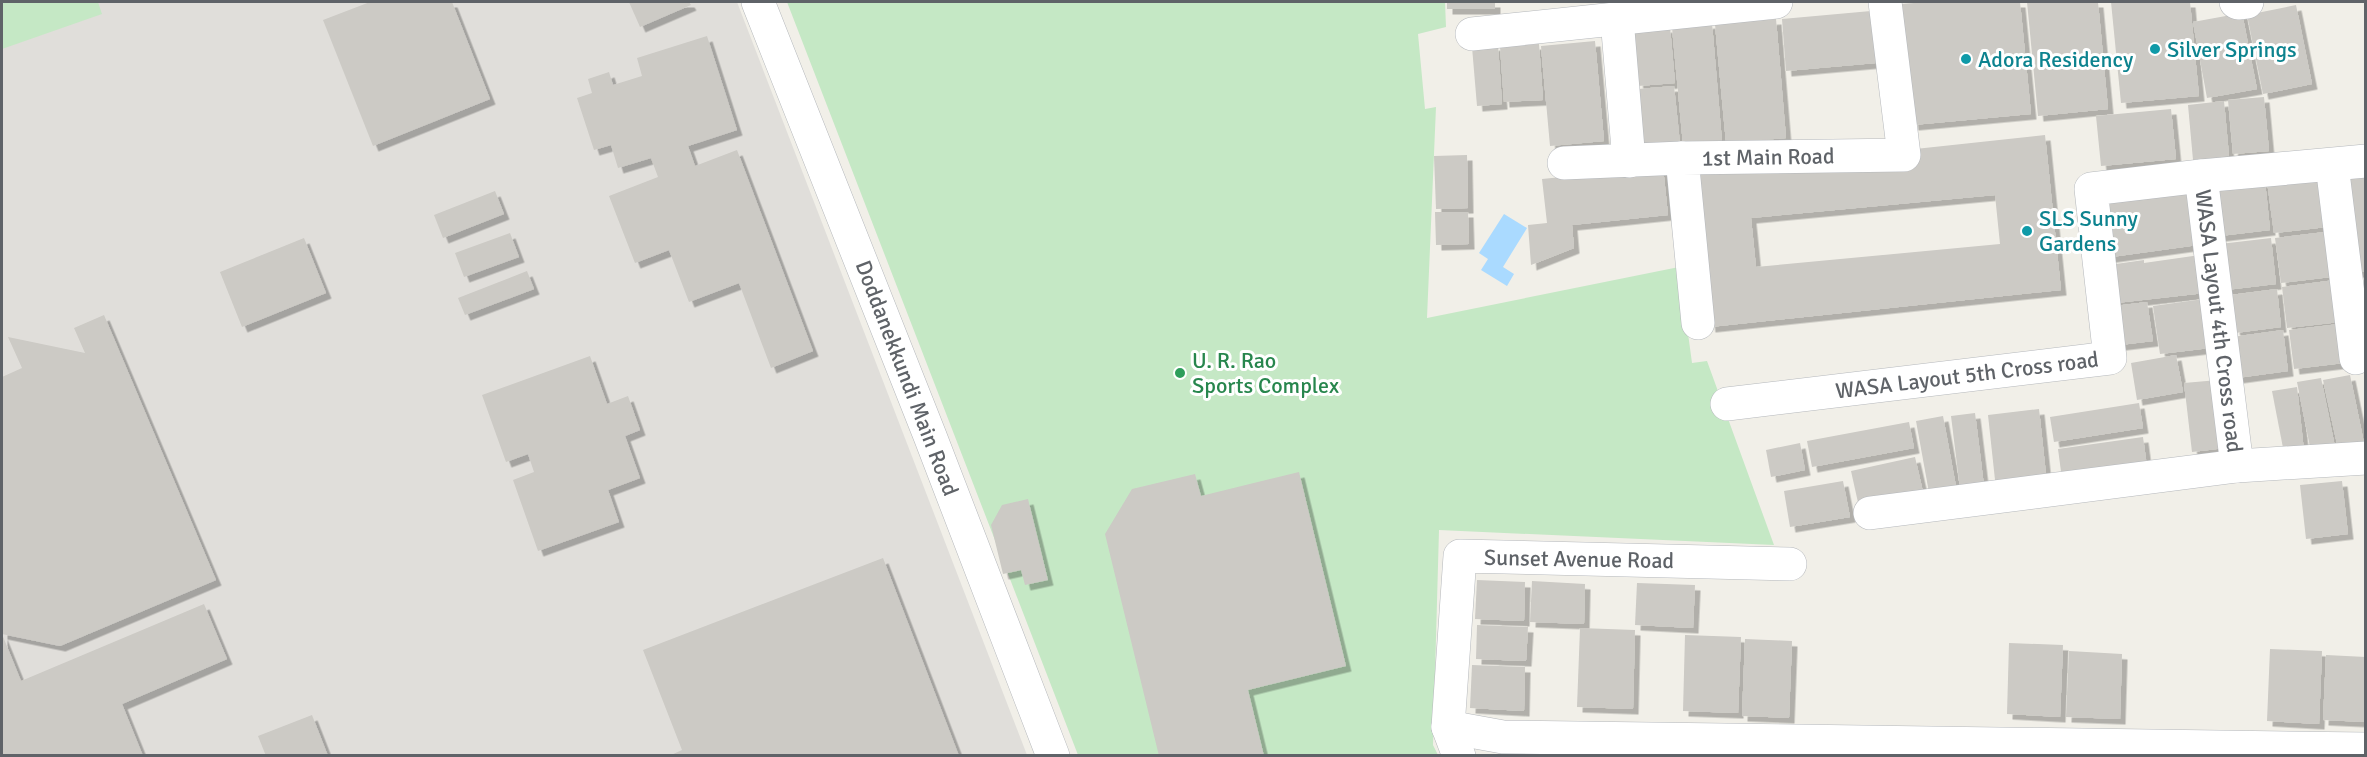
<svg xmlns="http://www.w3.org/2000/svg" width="2367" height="757" font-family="Signika,sans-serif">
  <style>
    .industrial { fill: #e0deda }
    .green { fill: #c5e8c5 }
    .water { fill: #aadaff }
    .building { fill: #cccac5; fill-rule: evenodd; filter: url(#shadow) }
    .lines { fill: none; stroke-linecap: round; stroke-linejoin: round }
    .minor-casing { stroke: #b5b8bc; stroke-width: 34 }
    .minor { stroke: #fff; stroke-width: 33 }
    .culture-dot { fill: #0f9aa8; stroke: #fff; stroke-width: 2 }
    .leisure-dot { fill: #2e9e5b; stroke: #fff; stroke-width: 2 }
    .labels { text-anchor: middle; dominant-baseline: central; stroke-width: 6; stroke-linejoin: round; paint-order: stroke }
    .culture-label { font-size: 22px; fill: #0d838f; stroke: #fff; text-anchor: start }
    .street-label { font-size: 22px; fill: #5f6368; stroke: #fff }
    .leisure-label { font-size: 22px; fill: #27864d; stroke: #fff; text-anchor: start }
  </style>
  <defs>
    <filter id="shadow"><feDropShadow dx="5.5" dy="5.5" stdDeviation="0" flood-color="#0004"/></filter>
  </defs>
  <rect width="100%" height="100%" fill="#f1efe8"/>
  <polygon class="industrial" points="2,2 737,2 1027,755 2,755"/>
  <g class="green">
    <polygon points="2,2 98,2 102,14 2,49"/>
    <polygon points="787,2 1445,2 1446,27 1418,34 1425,109 1436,107 1427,318 1679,267 1692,363 1707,361 1774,545 1439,530 1433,745 1438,755 1078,755"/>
  </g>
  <polygon class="water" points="1504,214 1527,228 1503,267 1514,274 1507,286 1481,270 1488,259 1479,253"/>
  <g class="building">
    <polygon points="370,2 452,2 490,99 373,146 323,20"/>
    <polygon points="629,2 689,2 691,5 640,27"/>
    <rect x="1447" y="2" width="48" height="7"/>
    <polygon points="1927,2 2020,2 2031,114 1913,125 1901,4"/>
    <polygon points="2027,2 2098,2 2108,109 2038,116"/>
    <polygon points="2111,2 2190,2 2199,96 2121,103"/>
    <polygon points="2296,5 2312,84 2263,94 2247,15"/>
    <polygon points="1871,11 1876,63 1786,71 1782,19"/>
    <polygon points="2242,13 2257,89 2207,98 2193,22"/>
    <polygon points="1776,19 1786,138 1726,143 1715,24"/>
    <polygon points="1712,23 1722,142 1683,145 1672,27"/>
    <polygon points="1670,27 1675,83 1638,86 1633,30"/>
    <polygon points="707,36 737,130 688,146 695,166 737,150 813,351 771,368 739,283 689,302 669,250 635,263 609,196 658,177 651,158 618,168 611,145 594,150 577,98 592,93 588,79 609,72 613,85 642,76 637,58"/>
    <polygon points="1595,41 1604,141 1550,146 1541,46"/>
    <polygon points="1539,44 1543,100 1504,102 1500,46"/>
    <polygon points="1498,45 1502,104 1477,106 1472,47"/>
    <polygon points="1674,86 1680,144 1643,147 1638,89"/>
    <polygon points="2264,97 2269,151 2233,154 2228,100"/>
    <polygon points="2224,101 2229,156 2193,160 2188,105"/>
    <polygon points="2171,109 2176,159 2101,166 2096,116"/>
    <path d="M2045,135L2061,290L1710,327L1693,173ZM1995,195L2000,244L1756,267L1751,218Z"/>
    <polygon points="1467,155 1468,208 1436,209 1434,156"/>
    <polygon points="1663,167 1668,215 1572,225 1574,248 1531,265 1528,225 1547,223 1542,179"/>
    <polygon points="2366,174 2366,271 2354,273 2344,176"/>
    <polygon points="2321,175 2327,227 2274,233 2267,181"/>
    <polygon points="2265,181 2270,230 2220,236 2213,188"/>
    <polygon points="495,191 504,214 443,238 434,215"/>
    <polygon points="2191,192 2198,245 2104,258 2097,205"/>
    <polygon points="1435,212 1468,212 1469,244 1436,245"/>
    <polygon points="2325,232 2331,277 2281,283 2275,238"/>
    <polygon points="510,233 519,257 464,277 455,253"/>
    <polygon points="304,238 326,293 242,327 220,272"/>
    <polygon points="2271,238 2276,284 2226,290 2220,244"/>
    <polygon points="2200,255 2205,293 2107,304 2102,266 2144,260 2144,263"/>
    <polygon points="527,271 534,289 465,315 458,298"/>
    <polygon points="2335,280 2340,322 2287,328 2282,287"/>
    <polygon points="2277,289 2281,327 2235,333 2230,295"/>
    <polygon points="2204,299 2210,348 2160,354 2153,306"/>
    <polygon points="2147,302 2153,341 2112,346 2106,307"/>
    <polygon points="104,315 216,580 60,646 2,634 21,681 204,604 227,659 122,704 143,756 2,756 2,377 22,368 8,337 85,353 74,328"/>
    <polygon points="2339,324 2344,363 2294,369 2289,330"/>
    <polygon points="2283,330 2288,371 2237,378 2232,337"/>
    <polygon points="2176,355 2183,392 2137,400 2131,363"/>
    <polygon points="590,356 607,404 628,396 640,430 625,436 640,478 608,490 619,522 538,551 513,480 534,472 528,454 506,462 482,395"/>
    <polygon points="2350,375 2365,448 2339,453 2323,380"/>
    <polygon points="2321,378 2335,447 2311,452 2297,382"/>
    <polygon points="2218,380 2225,448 2192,452 2184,383"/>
    <polygon points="2297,387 2304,451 2284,453 2272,391"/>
    <polygon points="2139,403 2143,428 2054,442 2050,417"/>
    <polygon points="2039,409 2047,484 1996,489 1988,415"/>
    <polygon points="1975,413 1984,486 1960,489 1951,416"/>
    <polygon points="1943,416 1957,492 1930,498 1916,421"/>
    <polygon points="1909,422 1914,448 1812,467 1807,441"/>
    <polygon points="2143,437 2147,467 2062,479 2058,449"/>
    <polygon points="1800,443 1805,470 1771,477 1766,450"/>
    <polygon points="1915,457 1923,492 1859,507 1851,471"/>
    <polygon points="1299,472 1346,666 1248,690 1264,756 1159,756 1105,534 1132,489 1195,474 1201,496"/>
    <polygon points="1843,481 1850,517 1790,527 1784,491"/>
    <polygon points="2342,481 2348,534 2306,539 2300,485"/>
    <polygon points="1028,499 1048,580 1025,585 1021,570 1003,574 991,525 1002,505"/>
    <polygon points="883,558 959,756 669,756 682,750 643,650"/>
    <polygon points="1477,580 1525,582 1524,621 1475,619"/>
    <polygon points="1532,581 1585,584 1584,624 1530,622"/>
    <polygon points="1637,583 1695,585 1693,628 1635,625"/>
    <polygon points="1477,625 1528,627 1526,661 1476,659"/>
    <polygon points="1580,628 1635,630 1633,709 1577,707"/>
    <polygon points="1685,635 1741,637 1738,713 1683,711"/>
    <polygon points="1745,639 1792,641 1789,718 1742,716"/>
    <polygon points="2009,643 2063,645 2060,717 2007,714"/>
    <polygon points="2270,649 2322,651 2319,724 2267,721"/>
    <polygon points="2069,651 2122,654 2120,719 2066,717"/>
    <polygon points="2326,655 2366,657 2366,722 2323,720"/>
    <polygon points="1472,665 1525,667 1524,711 1470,708"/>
    <polygon points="312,715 328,756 266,756 258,736"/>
  </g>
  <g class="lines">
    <g class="minor-casing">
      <g id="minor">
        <polyline points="758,2 930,436 1053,756"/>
        <polyline points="2236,2 2238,3 2247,2"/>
        <polyline points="1617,19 1629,161"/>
        <polyline points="1472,34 1776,2"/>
        <polyline points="1564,163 1682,158"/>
        <polyline points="2332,165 2356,358"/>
        <polyline points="2201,176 2237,466"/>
        <polyline points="1698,323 1682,158 1904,155 1885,2"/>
        <polyline points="1727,404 2110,358 2091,189 2201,176 2366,161"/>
        <polyline points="1870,513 2237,466 2366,458"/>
        <polyline points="1448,727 1503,737 2366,749"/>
        <polyline points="1459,756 1448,727 1460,556 1790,564"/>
      </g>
    </g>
    <use href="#minor" class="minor"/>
  </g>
  <g class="culture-dot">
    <circle cx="2155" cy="49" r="6"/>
    <circle cx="1966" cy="59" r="6"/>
    <circle cx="2027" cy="231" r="6"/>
  </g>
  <circle class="leisure-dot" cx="1180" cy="373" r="6"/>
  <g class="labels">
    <g class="culture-label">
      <text x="2167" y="49">Silver Springs</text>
      <text x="1978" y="59">Adora Residency</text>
      <text x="2039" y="218">SLS Sunny<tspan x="2039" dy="25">Gardens</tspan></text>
    </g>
    <g class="street-label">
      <text transform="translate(1768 157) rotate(-1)">1st Main Road</text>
      <text transform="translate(2219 321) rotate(83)">WASA Layout 4th Cross road</text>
      <text transform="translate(1967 375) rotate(-7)">WASA Layout 5th Cross road</text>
      <text transform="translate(907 378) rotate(69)">Doddanekkundi Main Road</text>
      <text transform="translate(1579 559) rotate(1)">Sunset Avenue Road</text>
    </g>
    <g class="leisure-label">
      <text x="1192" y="360">U. R. Rao<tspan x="1192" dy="25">Sports Complex</tspan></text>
    </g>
  </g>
  <rect width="2367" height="757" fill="none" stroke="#5f6368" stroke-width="6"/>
</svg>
